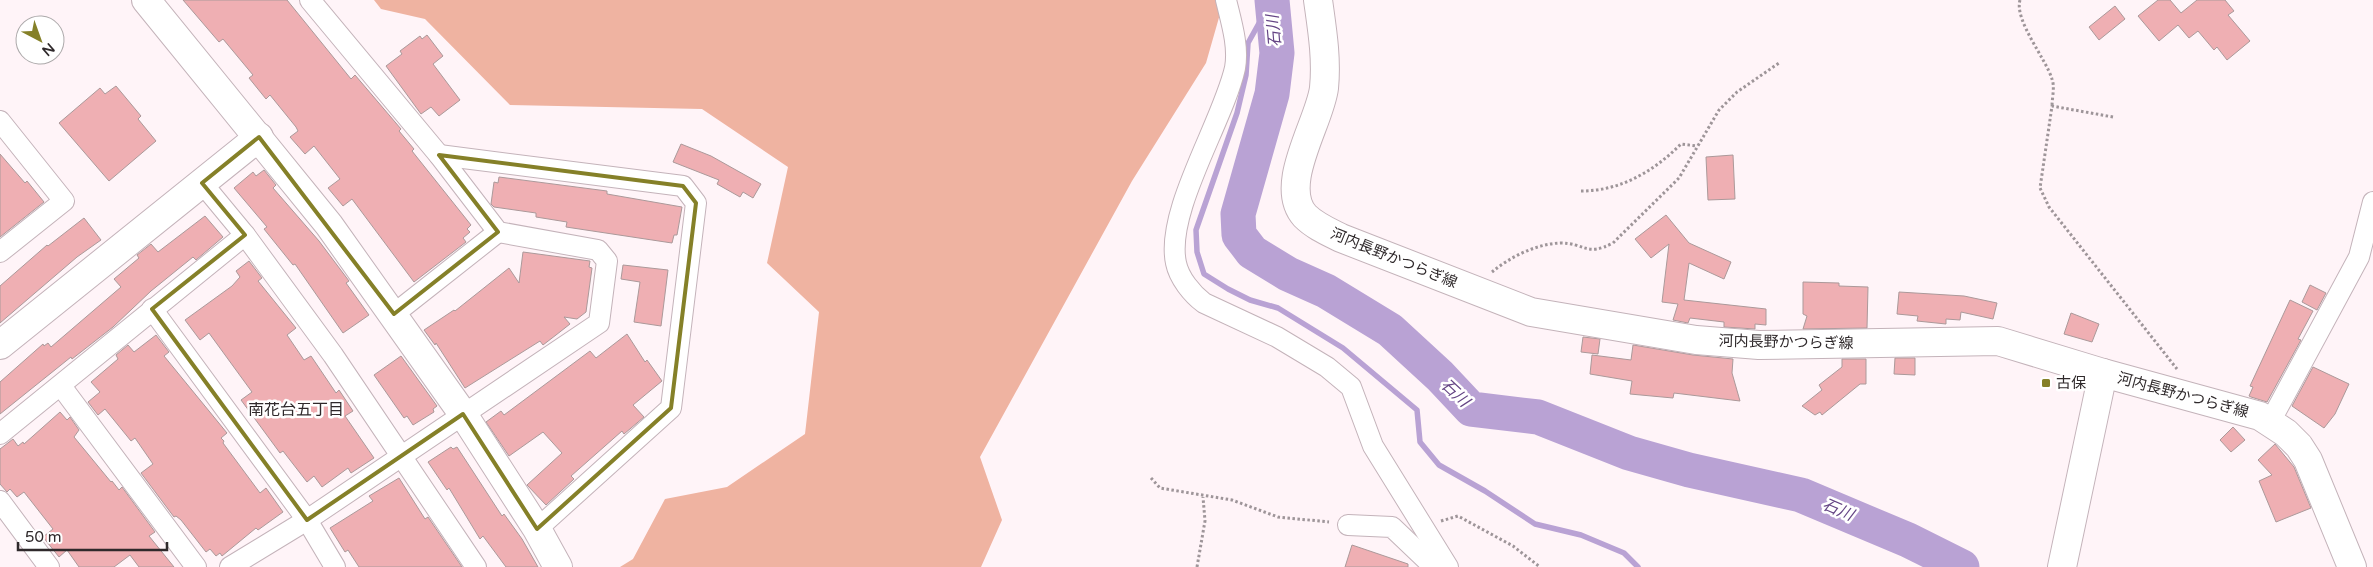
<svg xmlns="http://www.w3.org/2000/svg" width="2373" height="567" font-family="'Varela Round','Noto Sans JP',sans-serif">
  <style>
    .forest { fill: #efb3a1 }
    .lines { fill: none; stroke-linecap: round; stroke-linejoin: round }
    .stream { stroke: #b9a2d4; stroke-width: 5.5 }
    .river { stroke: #b9a2d4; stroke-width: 35 }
    .building { fill: #efafb3; stroke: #ab999a }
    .street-casing { stroke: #c4b3ba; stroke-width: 22 }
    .secondary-casing { stroke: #c4b3ba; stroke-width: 30 }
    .path { stroke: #9e9599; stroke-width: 3; stroke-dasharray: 2.5 2.5; stroke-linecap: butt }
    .street { stroke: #fff; stroke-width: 20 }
    .secondary { stroke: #fff; stroke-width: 28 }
    .marked { fill: none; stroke: #858028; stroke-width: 4; stroke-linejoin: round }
    .poi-dot { fill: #858028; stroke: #fff; stroke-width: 2 }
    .labels { text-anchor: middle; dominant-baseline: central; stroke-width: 5; stroke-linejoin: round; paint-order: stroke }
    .street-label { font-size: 15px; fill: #2f292b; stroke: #fff }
    .poi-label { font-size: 15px; fill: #2f292b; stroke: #fff; text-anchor: start }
    .water-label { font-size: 16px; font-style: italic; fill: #644484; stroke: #fff }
    .neighbourhood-label { font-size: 16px; fill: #2f292b; stroke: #fff }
  </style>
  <rect width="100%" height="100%" fill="#fff4f8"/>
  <polygon class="forest" points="374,0 1224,0 1206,63 1132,181 980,457 1002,520 981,567 620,567 633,559 665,499 727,487 805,434 819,312 767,263 788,167 702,109 510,105 425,19 381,9"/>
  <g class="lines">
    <polyline class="stream" points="1272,0 1248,43 1246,75 1237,113 1196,230 1197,252 1204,274 1228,289 1250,300 1278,308 1343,348 1417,410 1420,442 1439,465 1485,491 1535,524 1581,535 1624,553 1638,567"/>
    <polyline class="river" points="1272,0 1277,53 1272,94 1238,214 1239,235 1252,252 1288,274 1326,291 1390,330 1440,376 1471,409 1538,417 1629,453 1689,470 1801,495 1908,540 1962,567"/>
  </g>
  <g class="building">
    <polygon points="183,0 287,0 351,79 355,75 401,129 399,131 414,149 412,151 471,225 467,229 470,232 463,238 466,242 414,282 352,199 343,206 328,188 340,179 314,146 305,154 290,137 298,131 296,127 270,95 266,99 249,78 253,75 223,39 219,42"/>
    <polygon points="2158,0 2170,0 2181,13 2197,0 2225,0 2234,11 2228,15 2250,41 2227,60 2217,47 2214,50 2198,31 2189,38 2178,25 2159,41 2138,16"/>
    <polygon points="2115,6 2125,19 2099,40 2089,27"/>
    <polygon points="427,35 443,56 433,64 460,100 439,116 431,107 421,114 386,66 402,54 400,51 420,36 422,39"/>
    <polygon points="116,86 141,116 138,119 156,141 109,181 59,123 100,88 105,94"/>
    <polygon points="681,144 711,156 761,184 753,198 743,192 740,197 717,184 719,180 673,162"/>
    <polygon points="0,154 25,183 27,181 44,202 0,237"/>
    <polygon points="1733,155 1735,199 1708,200 1706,157"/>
    <polygon points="264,170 276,185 273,188 319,241 349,281 346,283 369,315 343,333 295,264 293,265 264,229 267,227 234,188 253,172 256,176"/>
    <polygon points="499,177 607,191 607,194 682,207 677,235 674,235 672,243 566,227 567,222 536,217 536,213 494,207 491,204 494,182 498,183"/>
    <polygon points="1666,215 1689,243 1731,262 1724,279 1689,263 1684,300 1766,309 1766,325 1755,324 1755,329 1724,327 1724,322 1690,318 1688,323 1673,320 1678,304 1662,302 1669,244 1651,258 1635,239"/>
    <polygon points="205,216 223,237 196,260 193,257 151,291 113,327 72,359 71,357 0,414 0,382 43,344 44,346 48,343 51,347 121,287 114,279 139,258 137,255 151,244 158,252"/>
    <polygon points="84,218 101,240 77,257 0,323 0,286 47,245 48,246"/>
    <polygon points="523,252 590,261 589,267 592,268 586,312 577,319 564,317 570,324 556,335 543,345 540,341 465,388 436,343 435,345 424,330 454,310 455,311 509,268 519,283"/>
    <polygon points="249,261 262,278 258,281 296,328 287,335 304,360 311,356 336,393 339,390 353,411 345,416 374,458 351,473 348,468 322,487 314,476 307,482 283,451 280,453 241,400 252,392 209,333 200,340 185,320 232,286 240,277 236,271"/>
    <polygon points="623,265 668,270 661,326 634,322 640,282 621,279"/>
    <polygon points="1803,282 1839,283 1839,286 1868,287 1867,328 1803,329 1807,316 1803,314"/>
    <polygon points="2310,285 2326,293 2317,310 2302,302"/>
    <polygon points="1899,292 1964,296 1997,303 1993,319 1961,312 1960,320 1946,319 1946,324 1917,321 1918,316 1897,314"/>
    <polygon points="2290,300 2313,311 2298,339 2301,340 2267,402 2251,397 2249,396 2253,387 2250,386"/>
    <polygon points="2071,313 2099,324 2092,342 2064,334"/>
    <polygon points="627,334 645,362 647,360 662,381 633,405 644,417 624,434 622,431 571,476 574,479 546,505 527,485 562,453 543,432 509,456 486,422 501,411 504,415 590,351 596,358"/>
    <polygon points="156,335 169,352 164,356 227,433 221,438 224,441 223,443 260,493 266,488 283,512 258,530 256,528 222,556 220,553 216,556 210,549 206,552 181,520 176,516 174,517 141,473 153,464 135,438 131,441 105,409 98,415 88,402 100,392 91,382 118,359 116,355 128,345 134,352"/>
    <polygon points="1583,337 1600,339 1598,354 1581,352"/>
    <polygon points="1633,345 1693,355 1733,359 1732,373 1740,401 1674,393 1673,398 1630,394 1632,381 1590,374 1592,355 1631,360"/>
    <polygon points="401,356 437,406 433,409 434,412 413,425 407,416 404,418 374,375"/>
    <polygon points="1895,358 1915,358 1915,375 1894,374"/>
    <polygon points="1842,359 1866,359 1866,384 1860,384 1822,415 1820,412 1815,415 1802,406 1822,390 1819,385 1842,367"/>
    <polygon points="2313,367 2349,384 2335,414 2324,428 2292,406"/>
    <polygon points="60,412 67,420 70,417 79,430 74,437 111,482 112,481 119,490 122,487 155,532 149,536 174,567 139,567 130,555 114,567 79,567 67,550 59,557 43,537 53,529 24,492 17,497 10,489 7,492 0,484 0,449 13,439 18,446 23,442 24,444"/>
    <polygon points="2233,427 2245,440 2231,452 2220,440"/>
    <polygon points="2275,444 2294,467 2311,508 2276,522 2259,481 2272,475 2258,460"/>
    <polygon points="451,447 453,449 457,447 502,516 504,514 522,539 538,567 506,567 483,536 480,539 449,488 447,490 428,462"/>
    <polygon points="399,478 425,519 428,517 462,567 359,567 348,550 345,552 330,528 373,501 369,496"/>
    <polygon points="1352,545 1408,564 1408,567 1345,567"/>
  </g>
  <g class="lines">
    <g class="street-casing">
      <g id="street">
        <path d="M1226,0C1231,21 1239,46 1235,68C1223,122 1165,211 1176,263C1179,278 1192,294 1204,303L1277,337L1327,367L1351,387L1373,446L1448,567"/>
        <polyline points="0,121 64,201 0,252"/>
        <polyline points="439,155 683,186 696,203 671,408 537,529"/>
        <polyline points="202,183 245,235"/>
        <polyline points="152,309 307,520 335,567"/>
        <polyline points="394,314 498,232"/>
        <polyline points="61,386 196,567"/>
        <polyline points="2270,422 2359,257 2373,202"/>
        <polyline points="0,434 245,235 333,355 476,567"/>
        <polyline points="0,501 49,567"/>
        <polyline points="1348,525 1392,527 1434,567"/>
        <polyline points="230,567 307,520 599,323 607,261 598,250 498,232 439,155 310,0"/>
      </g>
    </g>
    <g class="secondary-casing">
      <g id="secondary">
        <polyline points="146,0 329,225 463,414 537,529 558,567"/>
        <path d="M1318,0C1322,29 1327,58 1324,88C1320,122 1277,185 1305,216C1315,226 1329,232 1341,238L1531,312L1696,340L1759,345L1998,341L2103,373L2260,416L2286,433L2299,446L2308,460L2352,567"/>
        <polyline points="0,345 259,137"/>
        <polyline points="2062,567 2103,373"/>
      </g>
    </g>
    <g class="path">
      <path d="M2020,0C2014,20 2046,59 2052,79C2055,87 2052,98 2052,106"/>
      <polyline points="2113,117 2052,106 2040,188 2049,207 2177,369"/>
      <path d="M1581,191C1621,191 1654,171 1681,144L1697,146"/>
      <path d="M1492,272C1510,257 1536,244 1560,243C1585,243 1586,257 1613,243L1679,178L1719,110L1737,92L1779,63"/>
      <polyline points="1151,478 1160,488 1232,500 1278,517 1329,522"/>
      <polyline points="1441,521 1458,516 1513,546 1540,567"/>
      <polyline points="1197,567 1205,521 1203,497"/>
    </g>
    <use href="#street" class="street"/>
    <use href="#secondary" class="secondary"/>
  </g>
  <path class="marked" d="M259,137L394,314L498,232L439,155L683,186L696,203L671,408L537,529L463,414L307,520L152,309L245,235L202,183Z"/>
  <rect class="poi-dot" x="2041" y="378" width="10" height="10" rx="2.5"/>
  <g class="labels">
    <g class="street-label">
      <text transform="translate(1394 258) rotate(22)">河内長野かつらぎ線</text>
      <text transform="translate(1786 342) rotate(1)">河内長野かつらぎ線</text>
      <text transform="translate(2183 395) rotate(15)">河内長野かつらぎ線</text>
    </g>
    <g class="poi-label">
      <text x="2056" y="383">古保</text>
    </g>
    <g class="water-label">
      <text transform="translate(1274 31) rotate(-95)">石川</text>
      <text transform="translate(1455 393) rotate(43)">石川</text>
      <text transform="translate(1838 510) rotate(23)">石川</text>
    </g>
    <g class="neighbourhood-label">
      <text x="296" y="410">南花台五丁目</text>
    </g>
  </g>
  <g transform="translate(40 40) rotate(139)"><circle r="24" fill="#ffffff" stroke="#aca9aa"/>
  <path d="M0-4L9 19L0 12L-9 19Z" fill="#858028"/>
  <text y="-8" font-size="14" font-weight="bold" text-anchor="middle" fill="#2f292b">N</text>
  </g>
  <path d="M18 542v8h149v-8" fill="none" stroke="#2f292b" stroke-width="2.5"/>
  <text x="25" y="542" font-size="15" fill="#2f292b" stroke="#ffffff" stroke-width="4" paint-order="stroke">50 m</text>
</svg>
